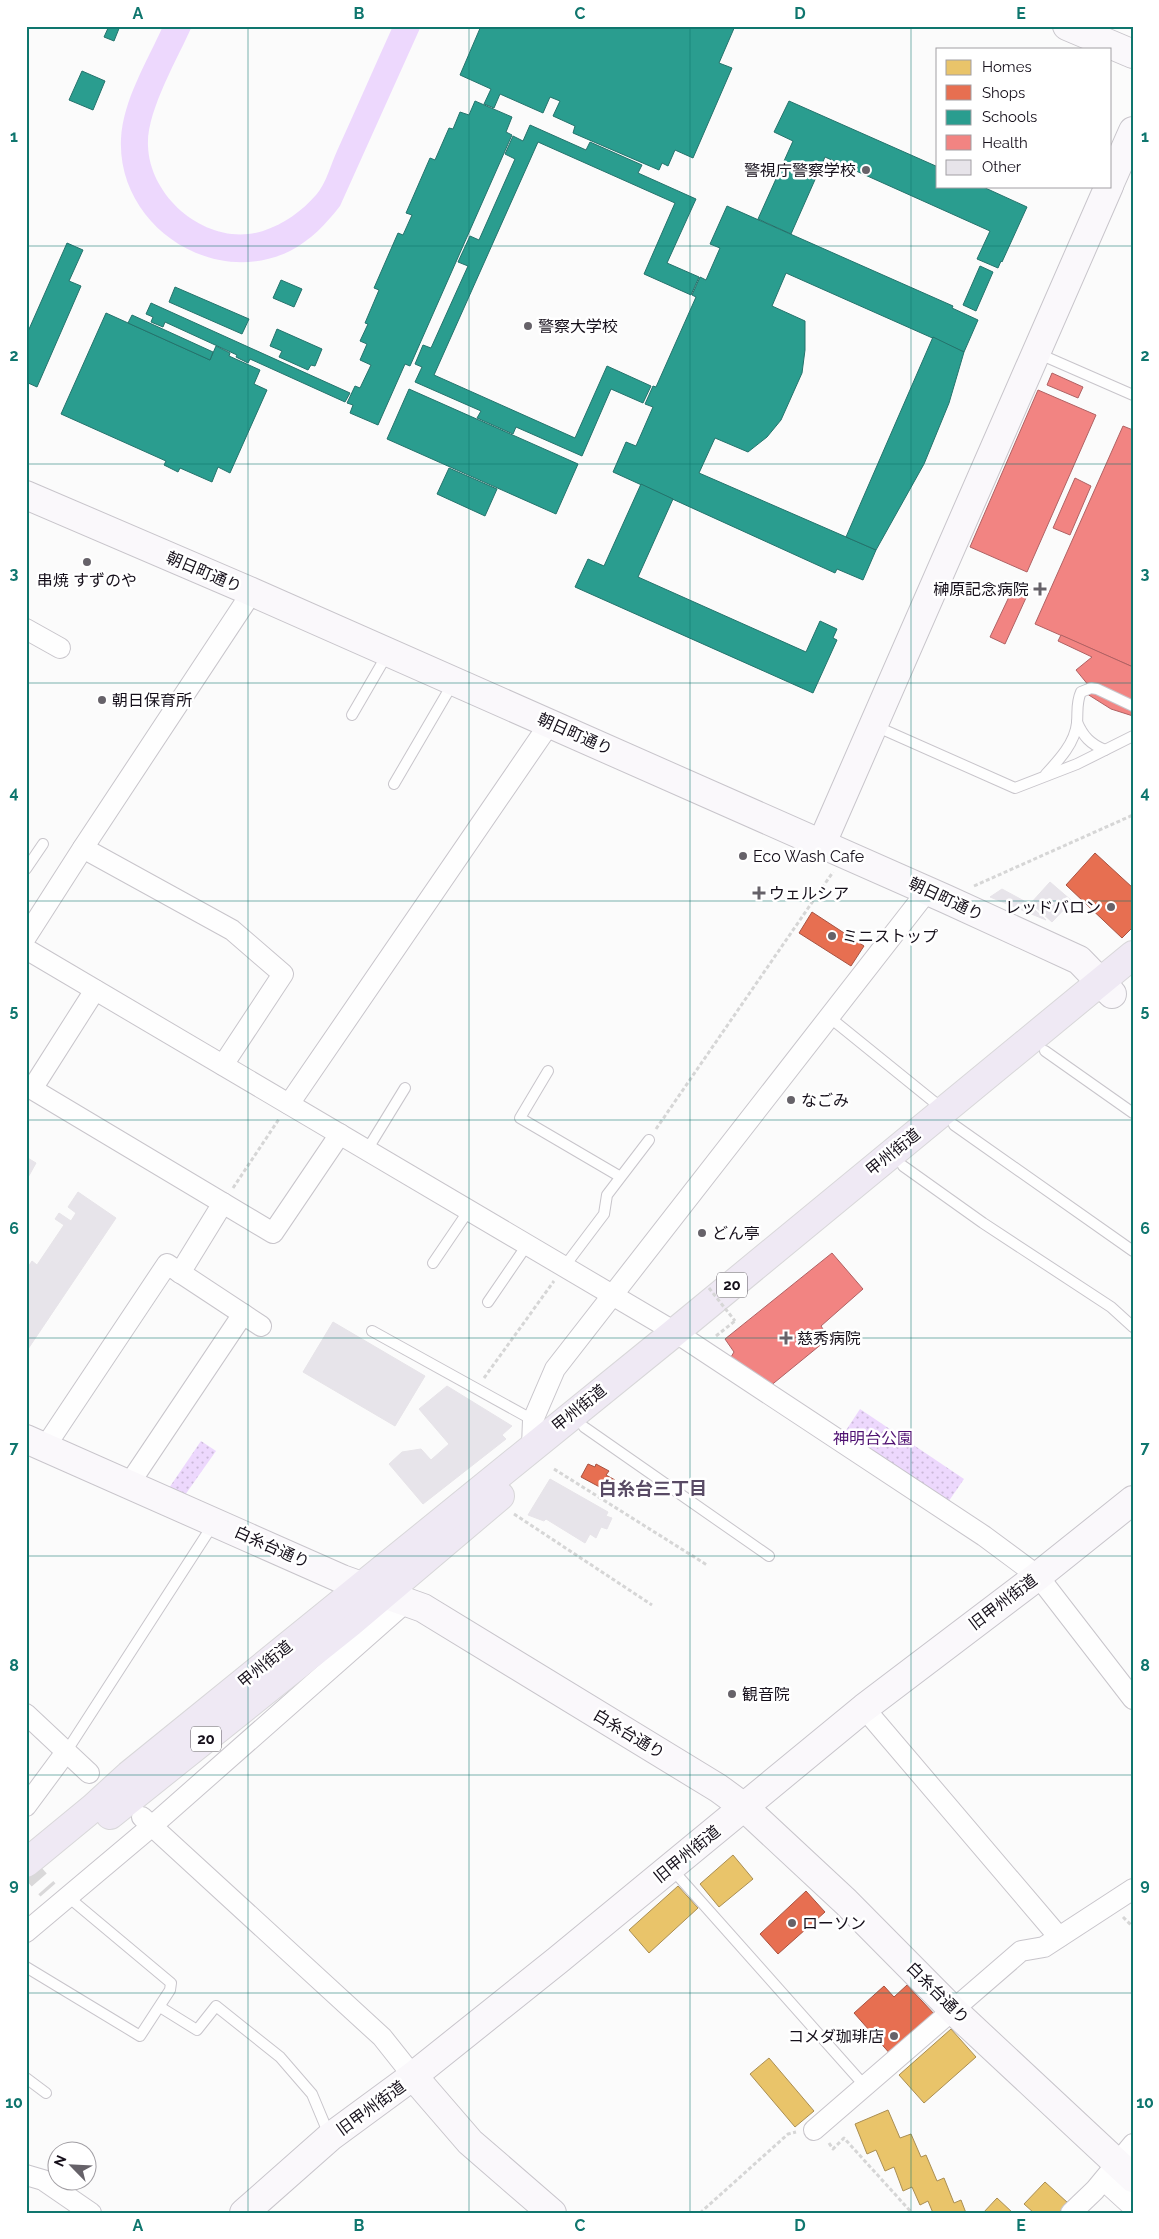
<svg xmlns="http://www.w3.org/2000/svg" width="1159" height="2239" font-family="Raleway,'Noto Sans JP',sans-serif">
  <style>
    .green { fill: #edd8fd }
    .park { fill: url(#park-dots) }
    .homes { fill: #e9c46a; stroke: #aa8e52 }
    .shops { fill: #e76f51; stroke: #a85241 }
    .schools { fill: #2a9d8f; stroke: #24736c }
    .health { fill: #f28482; stroke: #b06163 }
    .building { fill: #e7e4ea; stroke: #e7e4e9 }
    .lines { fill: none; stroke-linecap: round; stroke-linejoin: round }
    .street-tunnel { stroke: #d9d8d9; stroke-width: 20; stroke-dasharray: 20 10; stroke-linecap: butt }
    .lane-casing { stroke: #c8c5cb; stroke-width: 12 }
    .street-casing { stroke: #c8c5cb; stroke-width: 22 }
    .secondary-casing { stroke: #c8c5cb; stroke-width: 30 }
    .highway-casing { stroke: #d8d7d9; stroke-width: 30 }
    .path { stroke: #d6d6d6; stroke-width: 3; stroke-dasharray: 4 2.5; stroke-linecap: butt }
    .lane { stroke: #fefefe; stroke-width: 10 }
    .street { stroke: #fefefe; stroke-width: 20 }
    .secondary { stroke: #faf8fb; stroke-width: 28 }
    .highway { stroke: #efe9f4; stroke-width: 28 }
    .path-bridge { stroke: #d6d6d6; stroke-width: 3; stroke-dasharray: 4 2.5; stroke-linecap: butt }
    .grid { fill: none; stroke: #0f766e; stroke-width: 1; stroke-opacity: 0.55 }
    .poi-dot { fill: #666269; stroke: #fff; stroke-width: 2 }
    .labels { text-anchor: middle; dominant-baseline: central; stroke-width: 5; stroke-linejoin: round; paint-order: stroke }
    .shield { fill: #fff; stroke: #5c585f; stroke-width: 1 }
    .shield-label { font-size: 15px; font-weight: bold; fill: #16101b }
    .poi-label { font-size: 16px; fill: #16101b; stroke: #fff; text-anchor: start }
    .street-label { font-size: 16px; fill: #16101b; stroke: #fff }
    .park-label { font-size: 16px; fill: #501272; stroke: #fff }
    .neighbourhood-label { font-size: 18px; font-weight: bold; fill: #594b65; stroke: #fff }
    .neatline { fill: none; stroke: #0f766e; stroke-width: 2 }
    .grid-label { font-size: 16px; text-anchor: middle; font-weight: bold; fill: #0f766e }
  </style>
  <defs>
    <pattern id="park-dots" width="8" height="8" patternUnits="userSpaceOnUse" patternTransform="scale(1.25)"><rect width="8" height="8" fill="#edd8fd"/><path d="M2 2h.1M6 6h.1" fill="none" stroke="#cab8d8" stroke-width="1.8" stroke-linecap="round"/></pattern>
  </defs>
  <rect width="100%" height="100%" fill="#fbfbfb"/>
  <path class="green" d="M163,26H192C178,58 146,112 148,146C150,200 210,248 263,231C284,224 302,211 316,195C326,184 331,164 337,151C356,109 374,68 393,26H421L340,206C326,224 311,240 290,251C212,289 117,225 121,139C123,100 147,62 163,26Z"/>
  <g class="park">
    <polygon points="860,1409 964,1479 944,1508 841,1438"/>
    <polygon points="201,1441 216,1451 185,1495 169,1488"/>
  </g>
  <g class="homes">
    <polygon points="733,1855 753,1879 719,1907 700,1884"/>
    <polygon points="678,1886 698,1908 649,1953 629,1930"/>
    <polygon points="951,2029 976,2057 924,2103 899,2075"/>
    <polygon points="769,2058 814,2111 795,2127 750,2074"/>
    <polygon points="888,2110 900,2138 911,2134 921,2157 926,2155 937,2181 944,2178 954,2203 961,2200 966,2213 933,2213 928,2201 920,2205 912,2187 903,2191 894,2167 885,2171 876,2150 867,2154 855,2124"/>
    <polygon points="1045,2182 1068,2203 1058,2213 1034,2213 1024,2204"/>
    <polygon points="997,2198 1013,2213 983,2213"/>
  </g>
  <g class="shops">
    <polygon points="1095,853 1133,888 1133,927 1122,938 1066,885"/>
    <polygon points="812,912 864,946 851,966 799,933"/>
    <polygon points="588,1464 595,1467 596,1464 609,1471 606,1475 615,1480 609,1492 581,1477"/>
    <polygon points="806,1891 825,1912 778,1954 760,1934"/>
    <polygon points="907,1985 936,2016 892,2056 854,2013 884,1986 894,1997"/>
  </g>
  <g class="schools">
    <polygon points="109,26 120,26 114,41 104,37"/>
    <polygon points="481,26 735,26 719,63 732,68 693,158 675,150 668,166 662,163 659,170 573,133 575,126 553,116 560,101 550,97 543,113 500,94 494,108 484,104 491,89 460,75"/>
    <polygon points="82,71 105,81 93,110 69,100"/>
    <polygon points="475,101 512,117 506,132 512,135 410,366 405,364 378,425 350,413 353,405 347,403 355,386 360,388 371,365 360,360 367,344 360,341 368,324 365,323 379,290 374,288 398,233 403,235 412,215 406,213 430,158 435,160 449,128 453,129 460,112 469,115"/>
    <polygon points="789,101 938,167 938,186 981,186 1027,207 1002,262 1001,261 998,268 977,259 990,231 825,157 791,234 758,219 793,141 774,132"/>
    <polygon points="530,125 586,150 590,142 642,165 638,173 696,199 667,263 699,277 691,295 644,274 675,203 538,142 434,375 575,438 607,366 651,386 643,403 611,389 582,456 516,427 513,434 477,418 481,411 415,382 422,367 415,364 423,345 431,348 468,266 458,262 470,236 479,240 515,159 505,154 513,136 523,141"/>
    <polygon points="727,206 953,306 952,308 978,320 964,352 786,273 772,306 805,321 805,350 802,373 781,420 767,437 748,452 715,438 699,473 876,550 863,580 837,569 835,573 613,472 626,442 636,446 653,407 645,404 653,386 656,387 696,297 692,295 700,277 706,280 720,248 710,244"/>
    <polygon points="67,243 83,250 69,281 81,286 37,387 26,382 26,336"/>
    <polygon points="980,266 993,272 976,311 963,305"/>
    <polygon points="281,280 302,289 294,307 273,298"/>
    <polygon points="175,287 249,319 242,334 169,302"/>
    <polygon points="151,303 350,393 345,402 250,359 248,363 236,357 237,355 165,322 163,327 151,322 153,317 146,314"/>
    <polygon points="106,313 210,360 216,346 230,353 229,356 260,370 254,384 267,390 230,473 218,467 212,482 180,468 178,472 164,465 166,461 61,414"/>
    <polygon points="132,315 213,352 210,360 128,323"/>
    <polygon points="277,329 322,349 315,366 311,365 308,370 279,357 282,351 270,346"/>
    <polygon points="933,337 964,352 949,403 924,464 876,550 846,537"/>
    <polygon points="409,389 578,464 556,514 387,439"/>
    <polygon points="449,468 497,489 485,516 437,494"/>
    <polygon points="641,484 673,499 638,577 806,652 820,621 837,629 833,638 837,640 813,693 575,587 588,559 604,566"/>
  </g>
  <g class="health">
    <polygon points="1052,373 1083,387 1078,398 1047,385"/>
    <polygon points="1038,390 1096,415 1027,572 970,547"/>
    <polygon points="1123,426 1133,430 1133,667 1035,624"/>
    <polygon points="1075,478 1091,486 1070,535 1053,528"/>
    <polygon points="1016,582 1030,589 1005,644 990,637"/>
    <polygon points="1061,635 1133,667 1133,716 1111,709 1084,692 1089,686 1076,670 1092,657 1058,641"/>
    <polygon points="832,1253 863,1289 821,1326 829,1338 769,1387 741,1369 731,1357 734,1352 725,1339"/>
  </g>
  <g class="building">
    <polygon points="1050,882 1072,901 1052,922 1031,903"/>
    <polygon points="1002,889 1026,902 1046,920 990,897"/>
    <polygon points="26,1157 36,1163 26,1181"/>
    <polygon points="78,1192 116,1218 26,1352 26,1270 32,1261 37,1265 64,1225 55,1219 59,1213 71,1221 76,1213 68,1207"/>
    <polygon points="333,1322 425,1376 395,1426 303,1372"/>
    <polygon points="447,1386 512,1426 502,1435 506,1439 423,1504 389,1464 402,1452 421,1449 431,1460 449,1444 419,1409"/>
    <polygon points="550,1479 608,1512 606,1516 612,1518 607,1529 601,1527 596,1538 590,1534 585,1543 546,1519 544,1521 528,1515"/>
  </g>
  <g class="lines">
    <polyline class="street-tunnel" points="26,1865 48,1890"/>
    <g class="lane-casing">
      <g id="lane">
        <polyline points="1037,353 1133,395"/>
        <polyline points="352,715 388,653"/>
        <path d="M1077,722C1083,736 1090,744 1105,750"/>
        <polyline points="873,725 1015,788 1077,764 1133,736"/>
        <path d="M1046,774C1059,760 1075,743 1077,723C1078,711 1076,703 1081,692L1091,688L1097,689L1133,706"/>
        <polyline points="394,784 453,683"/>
        <polyline points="26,869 43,844"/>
        <polyline points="828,1016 944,1110"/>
        <polyline points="1045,1051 1133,1113"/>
        <polyline points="548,1071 520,1118 619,1176"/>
        <polyline points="954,1125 1133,1251"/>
        <polyline points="367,1150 405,1088"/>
        <polyline points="903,1166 983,1223 1111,1307 1133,1327"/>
        <polyline points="433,1263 469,1210"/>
        <polyline points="564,1267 604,1214 607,1195 649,1140"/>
        <polyline points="488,1302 527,1245"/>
        <polyline points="372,1331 533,1420"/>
        <polyline points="584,1427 769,1556"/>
        <polyline points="66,1752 214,1523"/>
        <polyline points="671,1868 864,2085"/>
        <polyline points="26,1967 140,2036 170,1990 171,1983 67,1896"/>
        <polyline points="160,2007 197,2030 216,2006 280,2057 312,2094 330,2137"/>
        <polyline points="26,2078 46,2093"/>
      </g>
    </g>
    <g class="street-casing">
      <g id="street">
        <polyline points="26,629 60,648"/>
        <polyline points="83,848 232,930 283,974 223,1065"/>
        <polyline points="26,937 83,848 252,592"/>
        <polyline points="26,949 675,1332 984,1536 1038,1576 1133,1699"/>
        <polyline points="95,990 32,1089 273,1233 340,1134"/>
        <polyline points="289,1104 550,723"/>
        <polyline points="180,1273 223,1203"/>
        <polyline points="532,1446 533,1420 555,1369 928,890"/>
        <polyline points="45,1447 167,1264 261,1326"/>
        <polyline points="129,1484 243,1314"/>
        <polyline points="864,1708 1059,1937"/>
        <polyline points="26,1714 89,1773"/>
        <polyline points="26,1806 66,1752"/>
        <polyline points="142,1817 382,2037 413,2076"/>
        <polyline points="26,1932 152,1826 406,1602"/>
        <polyline points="814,2130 1021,1951 1044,1947 1133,1889"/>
        <polyline points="1116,2163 1110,2186 1133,2207"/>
        <polyline points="26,2175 43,2180 91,2213"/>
        <polyline points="1071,2213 1095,2190 1133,2144"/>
      </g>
    </g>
    <g class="secondary-casing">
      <g id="secondary">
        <polyline points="1067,26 1133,54"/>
        <polyline points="1110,183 1133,131"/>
        <polyline points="26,495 252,592 946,899 1079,960 1112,994"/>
        <polyline points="822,843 1109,186"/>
        <polyline points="26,1439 342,1579 423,1608 718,1788 744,1807 846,1902 954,2011 1133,2178"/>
        <polyline points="413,2076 470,2142 552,2213"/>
        <polyline points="244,2213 330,2137 413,2076 558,1960 864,1708 1038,1576 1133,1500"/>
      </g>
    </g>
    <g class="highway-casing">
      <g id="highway">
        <polyline points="110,1815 350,1623 500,1496"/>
        <polyline points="26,1863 94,1807 129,1775 675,1332 1133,955"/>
      </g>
    </g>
    <g class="path">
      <polyline points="974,886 1133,815"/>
      <polyline points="656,1129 833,872"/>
      <polyline points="233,1188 279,1119"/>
      <polyline points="716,1336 735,1321"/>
      <polyline points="484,1378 554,1281"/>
      <polyline points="554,1469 707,1565"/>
      <polyline points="514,1514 652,1605"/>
      <polyline points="1123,1917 1133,1927"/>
      <polyline points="829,2143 833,2149 844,2138 912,2213"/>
      <polyline points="700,2213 788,2134 796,2132"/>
    </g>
    <use href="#lane" class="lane"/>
    <use href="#street" class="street"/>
    <use href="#secondary" class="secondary"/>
    <use href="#highway" class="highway"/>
    <polyline class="path-bridge" points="709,1288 735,1321"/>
  </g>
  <path class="grid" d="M248,26V2213M469,26V2213M690,26V2213M911,26V2213M26,246H1133M26,464H1133M26,683H1133M26,901H1133M26,1120H1133M26,1338H1133M26,1556H1133M26,1775H1133M26,1993H1133"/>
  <g class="poi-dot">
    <circle cx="866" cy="170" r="5"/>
    <circle cx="528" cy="326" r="5"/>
    <circle cx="87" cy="562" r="5"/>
    <path d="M1037.5 581.5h5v5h5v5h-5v5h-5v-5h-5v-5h5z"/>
    <circle cx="102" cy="700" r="5"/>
    <circle cx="743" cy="856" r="5"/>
    <path d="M756.5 885.5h5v5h5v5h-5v5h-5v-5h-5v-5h5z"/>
    <circle cx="1111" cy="907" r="5"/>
    <circle cx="832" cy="936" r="5"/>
    <circle cx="791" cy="1100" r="5"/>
    <circle cx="702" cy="1233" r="5"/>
    <path d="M783.5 1330.5h5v5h5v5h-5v5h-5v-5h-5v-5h5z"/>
    <circle cx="732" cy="1694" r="5"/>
    <circle cx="792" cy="1923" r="5"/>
    <circle cx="894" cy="2036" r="5"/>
  </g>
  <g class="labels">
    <g class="shield">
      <rect x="717" y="1272.5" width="30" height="25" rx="4"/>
      <rect x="191" y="1726.5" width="30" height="25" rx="4"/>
    </g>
    <g class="shield-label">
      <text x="732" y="1285">20</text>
      <text x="206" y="1739">20</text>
    </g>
    <g class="poi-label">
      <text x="856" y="170" text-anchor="end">警視庁警察学校</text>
      <text x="538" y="326">警察大学校</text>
      <text x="87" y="580" text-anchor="middle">串焼 すずのや</text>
      <text x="1029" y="589" text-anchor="end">榊原記念病院</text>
      <text x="112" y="700">朝日保育所</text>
      <text x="753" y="856">Eco Wash Cafe</text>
      <text x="769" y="893">ウェルシア</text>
      <text x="1101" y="907" text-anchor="end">レッドバロン</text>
      <text x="842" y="936">ミニストップ</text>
      <text x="801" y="1100">なごみ</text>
      <text x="712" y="1233">どん亭</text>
      <text x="797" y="1338">慈秀病院</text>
      <text x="742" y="1694">観音院</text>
      <text x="802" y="1923">ローソン</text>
      <text x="884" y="2036" text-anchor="end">コメダ珈琲店</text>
    </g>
    <g class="street-label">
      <text transform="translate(204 572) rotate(23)">朝日町通り</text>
      <text transform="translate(575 734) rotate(24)">朝日町通り</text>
      <text transform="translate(946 899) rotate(25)">朝日町通り</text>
      <text transform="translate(893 1152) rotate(-39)">甲州街道</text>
      <text transform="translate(579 1408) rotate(-39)">甲州街道</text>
      <text transform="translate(272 1547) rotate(24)">白糸台通り</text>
      <text transform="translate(1003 1602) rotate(-37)">旧甲州街道</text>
      <text transform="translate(265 1664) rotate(-39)">甲州街道</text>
      <text transform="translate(629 1734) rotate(31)">白糸台通り</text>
      <text transform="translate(687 1854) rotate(-39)">旧甲州街道</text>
      <text transform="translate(938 1993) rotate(45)">白糸台通り</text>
      <text transform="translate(371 2108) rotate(-36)">旧甲州街道</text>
    </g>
    <g class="park-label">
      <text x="873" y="1438">神明台公園</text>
    </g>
    <g class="neighbourhood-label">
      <text x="653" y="1488">白糸台三丁目</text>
    </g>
  </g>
  <rect width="1159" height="2239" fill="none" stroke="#ffffff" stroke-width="55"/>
  <rect x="936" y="48" width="175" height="140" fill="#ffffff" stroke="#a29fa4"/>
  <rect x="946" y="60" width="25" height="15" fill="#e9c46a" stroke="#a29fa4"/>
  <text x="982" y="72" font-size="15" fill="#16101b">Homes</text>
  <rect x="946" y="85" width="25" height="15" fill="#e76f51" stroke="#a29fa4"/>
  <text x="982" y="98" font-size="15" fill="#16101b">Shops</text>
  <rect x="946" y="110" width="25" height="15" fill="#2a9d8f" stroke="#a29fa4"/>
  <text x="982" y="122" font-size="15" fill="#16101b">Schools</text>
  <rect x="946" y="135" width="25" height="15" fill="#f28482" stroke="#a29fa4"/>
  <text x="982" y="148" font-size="15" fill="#16101b">Health</text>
  <rect x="946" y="160" width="25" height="15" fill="#e7e4ea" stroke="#a29fa4"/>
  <text x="982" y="172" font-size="15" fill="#16101b">Other</text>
  <g transform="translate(72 2166) rotate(294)"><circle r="24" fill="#ffffff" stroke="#a29fa4"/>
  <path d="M0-4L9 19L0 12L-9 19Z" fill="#666269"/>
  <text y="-8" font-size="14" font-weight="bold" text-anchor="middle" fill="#16101b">N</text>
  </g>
  <rect x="28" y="28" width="1104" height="2184" class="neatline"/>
  <g class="grid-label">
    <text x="138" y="19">A</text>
    <text x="359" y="19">B</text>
    <text x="580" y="19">C</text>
    <text x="800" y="19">D</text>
    <text x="1021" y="19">E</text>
    <text x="14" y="142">1</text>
    <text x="1145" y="142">1</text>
    <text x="14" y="361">2</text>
    <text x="1145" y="361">2</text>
    <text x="14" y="579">3</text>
    <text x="1145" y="579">3</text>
    <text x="14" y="798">4</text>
    <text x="1145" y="798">4</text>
    <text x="14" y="1016">5</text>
    <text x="1145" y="1016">5</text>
    <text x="14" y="1234">6</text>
    <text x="1145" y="1234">6</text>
    <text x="14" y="1453">7</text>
    <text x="1145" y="1453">7</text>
    <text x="14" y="1671">8</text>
    <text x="1145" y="1671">8</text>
    <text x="14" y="1890">9</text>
    <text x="1145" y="1890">9</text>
    <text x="14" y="2108">10</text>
    <text x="1145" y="2108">10</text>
    <text x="138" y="2231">A</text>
    <text x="359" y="2231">B</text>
    <text x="580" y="2231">C</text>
    <text x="800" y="2231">D</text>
    <text x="1021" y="2231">E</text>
  </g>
</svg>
